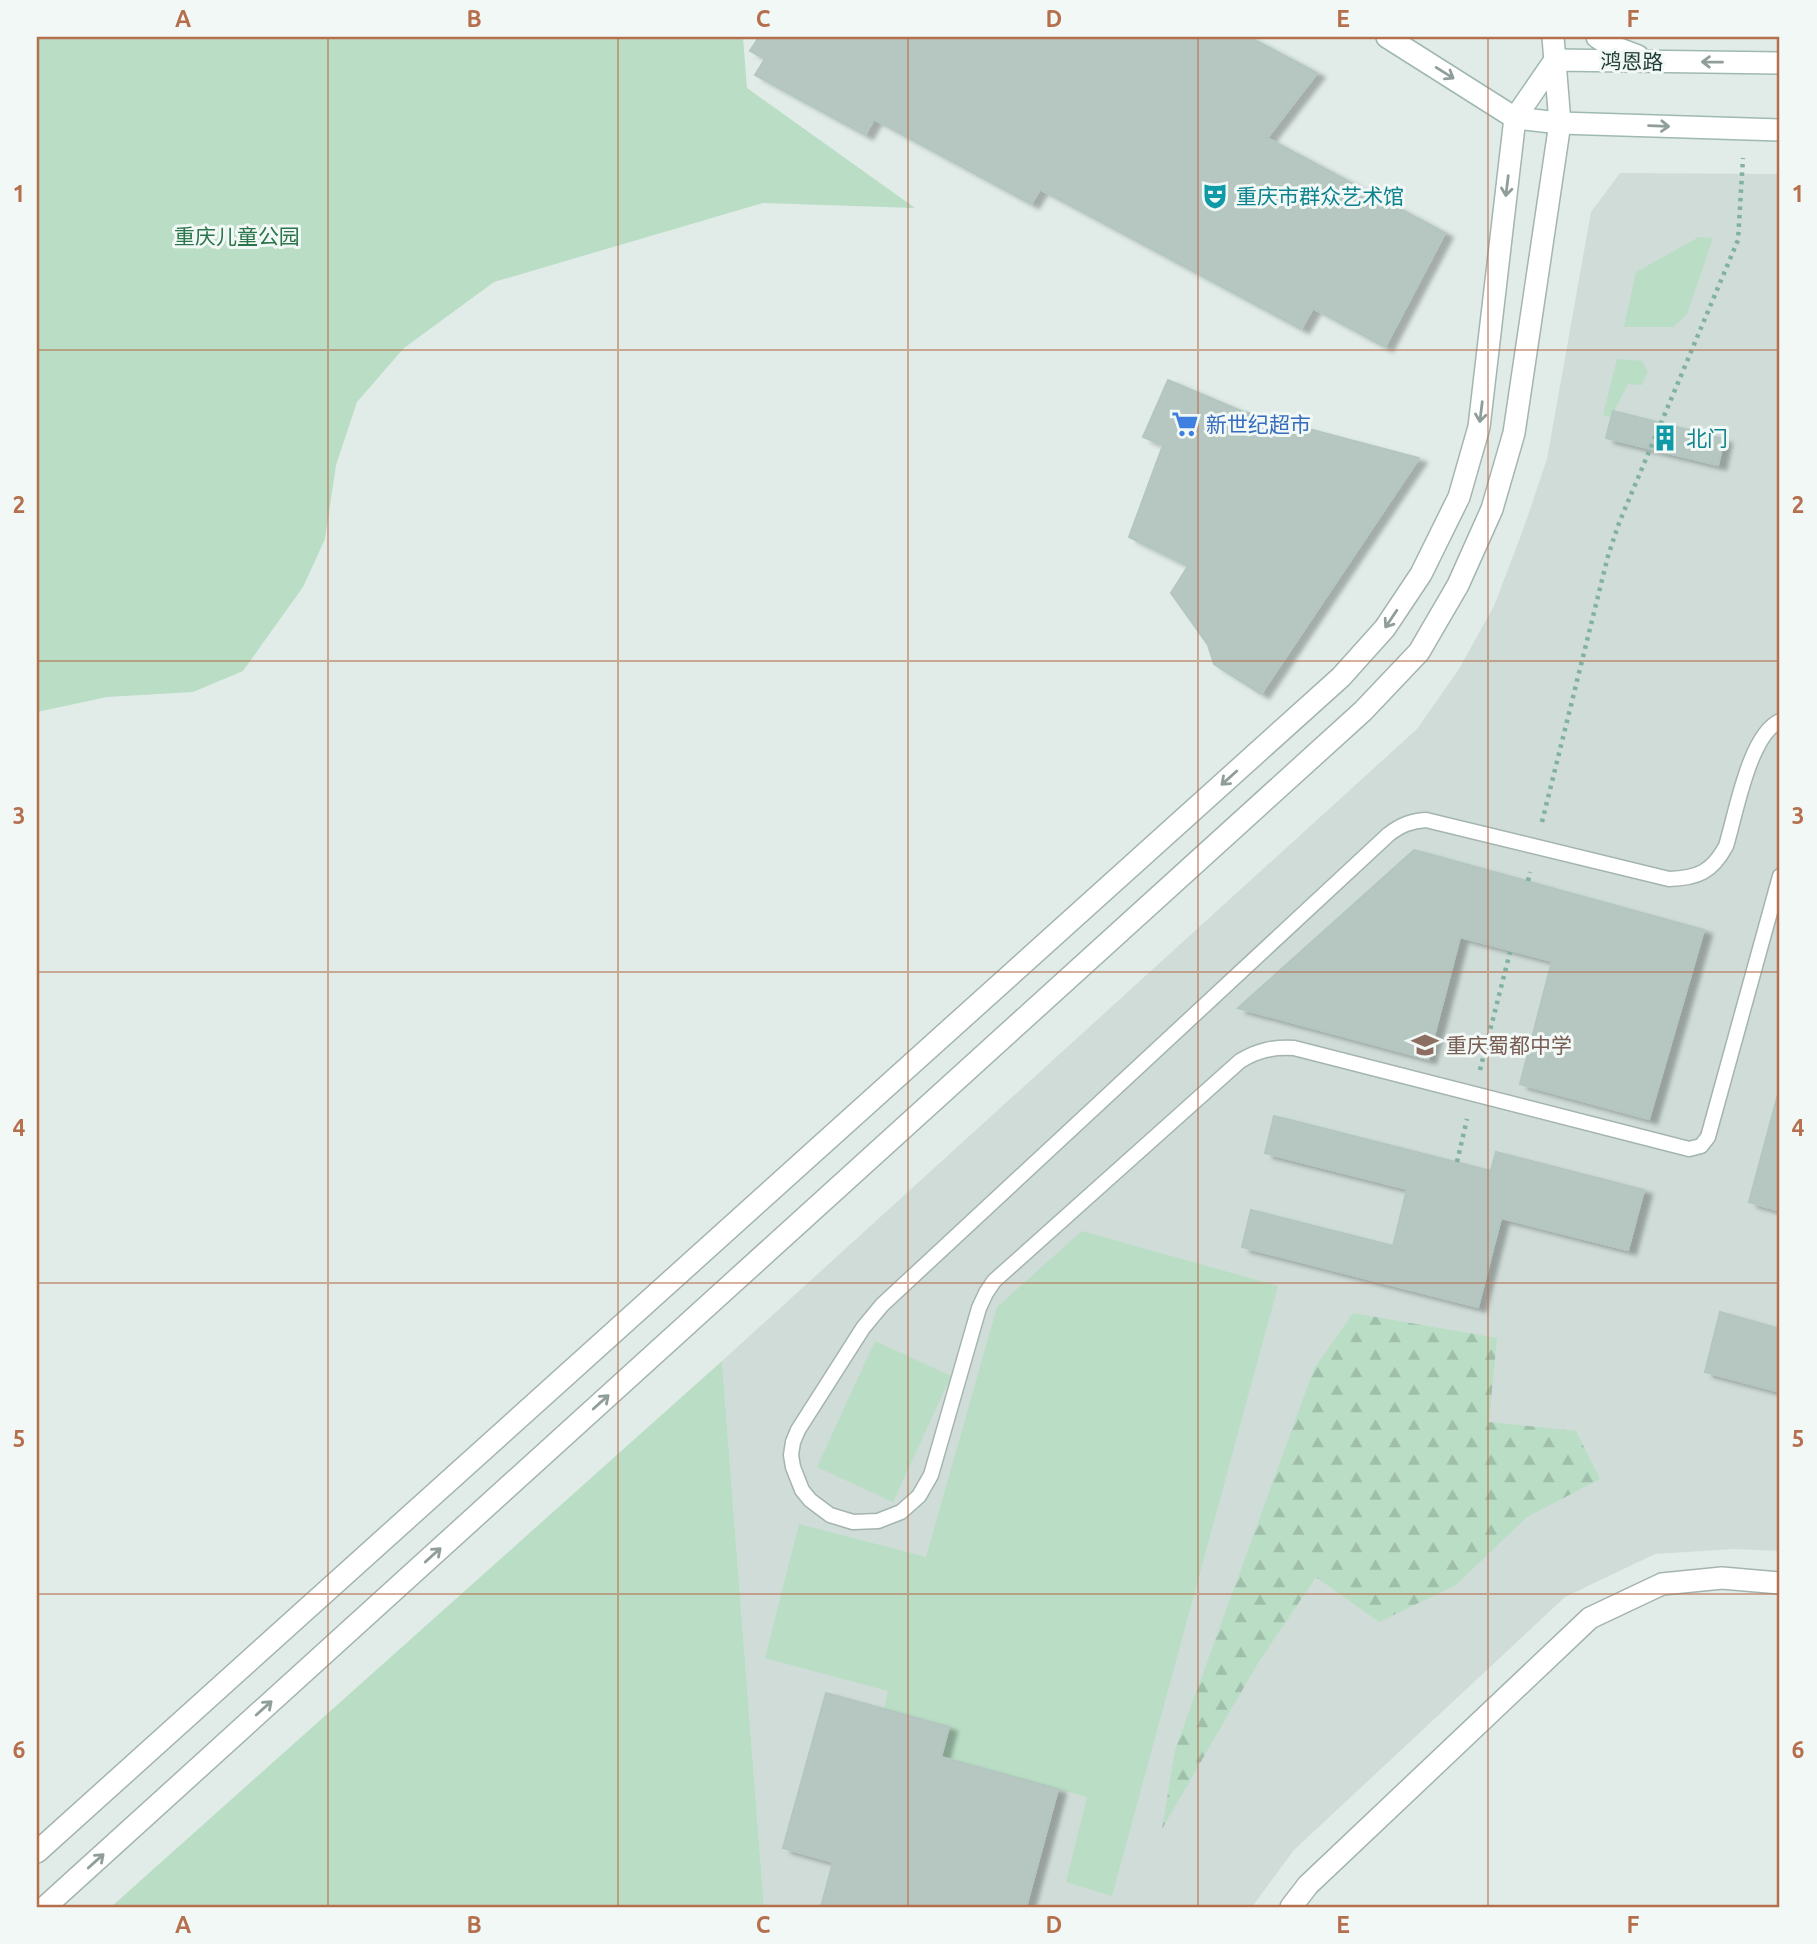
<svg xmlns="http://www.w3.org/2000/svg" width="1817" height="1944" font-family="Ubuntu,'Noto Sans SC',sans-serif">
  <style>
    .built { fill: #cfdcd7 }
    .green { fill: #b9dec5 }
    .forest { fill: url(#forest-firs) }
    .building { fill: #b6c7c1; stroke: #b3c6bf; stroke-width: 2; filter: url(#shadow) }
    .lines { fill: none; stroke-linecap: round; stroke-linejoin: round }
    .service-casing { stroke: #a4b4af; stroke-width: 17 }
    .tertiary-casing { stroke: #a4b4af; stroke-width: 24 }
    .secondary-casing { stroke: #9fb8b0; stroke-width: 24 }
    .path { stroke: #81b0a4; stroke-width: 4.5; stroke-dasharray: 3.5 5; stroke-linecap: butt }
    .service { stroke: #fff; stroke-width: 14 }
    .tertiary { stroke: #fff; stroke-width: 21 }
    .secondary { stroke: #fff; stroke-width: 21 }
    .oneway { stroke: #909e9b }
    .grid { fill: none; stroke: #b56f4d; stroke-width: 2; stroke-opacity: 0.55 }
    .labels { text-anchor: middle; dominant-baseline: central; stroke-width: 6; stroke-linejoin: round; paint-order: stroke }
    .street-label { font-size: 21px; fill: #213d37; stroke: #f2f8f5 }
    .culture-label { font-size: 21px; fill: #0d838f; stroke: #f2f8f5; text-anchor: start }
    .park-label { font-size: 21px; fill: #2a754b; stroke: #f2f8f5 }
    .shop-label { font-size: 21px; fill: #366cbe; stroke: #f2f8f5; text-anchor: start }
    .education-label { font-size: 21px; fill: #785e54; stroke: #f2f8f5; text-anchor: start }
    .neatline { fill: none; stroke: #b56f4d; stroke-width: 2.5 }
    .grid-label { font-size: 23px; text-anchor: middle; font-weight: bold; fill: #b56f4d }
  </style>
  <defs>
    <pattern id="forest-firs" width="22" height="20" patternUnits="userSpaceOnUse" patternTransform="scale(1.75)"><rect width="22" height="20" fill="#b9dec5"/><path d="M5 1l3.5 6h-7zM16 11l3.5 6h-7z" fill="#9fbfaa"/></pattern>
    <filter id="shadow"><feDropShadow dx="8" dy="4.5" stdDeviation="2" flood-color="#0004"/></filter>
  </defs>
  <rect width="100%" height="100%" fill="#e1ece8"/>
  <polygon class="built" points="1620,173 1780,174 1780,1551 1735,1549 1655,1554 1565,1597 1294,1850 1252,1907 764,1907 722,1361 1417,729 1459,669 1494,606 1523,530 1547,459 1591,212"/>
  <g class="green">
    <polygon points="37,37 743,37 747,88 915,208 763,203 494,282 404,348 357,402 336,465 325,539 303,587 243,671 193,692 107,697 37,712"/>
    <polygon points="1699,237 1713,238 1687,314 1674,327 1624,327 1636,272"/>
    <polygon points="1617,359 1642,361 1648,371 1642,385 1628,384 1611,417 1603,415"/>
    <polygon points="1082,1231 1278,1286 1112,1896 1066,1882 1087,1797 941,1757 949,1727 884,1709 888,1691 765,1658 799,1524 926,1557 997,1307"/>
    <polygon points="875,1341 951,1376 893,1502 817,1467"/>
    <polygon points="722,1361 764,1907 111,1907"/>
  </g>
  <polygon class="forest" points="1353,1313 1497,1338 1489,1422 1576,1431 1600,1479 1527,1517 1456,1585 1379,1622 1316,1577 1258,1663 1162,1829 1175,1750 1314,1369"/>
  <g class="building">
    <polygon points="759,37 1249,37 1317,73 1267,138 1445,233 1385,347 1313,308 1301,329 1040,189 1031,204 874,119 865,135 755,75 765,59 750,51"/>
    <polygon points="1168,380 1241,411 1419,458 1261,694 1214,664 1208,645 1171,593 1188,566 1129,537 1163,445 1143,437"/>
    <polygon points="1613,411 1724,439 1718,465 1606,438"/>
    <polygon points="1414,850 1704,930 1649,1119 1520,1084 1552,961 1460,937 1428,1059 1238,1008"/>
    <polygon points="1780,1087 1780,1211 1749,1202"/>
    <polygon points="1274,1116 1491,1171 1496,1152 1644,1190 1628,1250 1501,1218 1478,1307 1242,1247 1251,1210 1393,1246 1407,1189 1265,1153"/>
    <polygon points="1720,1312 1780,1329 1780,1392 1705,1372"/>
    <polygon points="826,1693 949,1727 941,1757 1058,1789 1026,1907 821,1907 833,1862 783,1848"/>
  </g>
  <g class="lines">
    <g class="service-casing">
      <path id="service" d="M1780,721C1749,735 1736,814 1726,846C1712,872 1698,878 1669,879L1426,820C1411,821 1401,825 1389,834L882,1305L863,1328L798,1430L793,1442L791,1455L793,1467L802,1490L810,1500L830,1515L853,1522L878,1521L901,1512L919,1496L931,1475L979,1308L986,1293L994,1281L1240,1061C1258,1050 1273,1047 1294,1048L1689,1149L1701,1146L1708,1137L1780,876"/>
    </g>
    <g class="tertiary-casing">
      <g id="tertiary">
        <polyline points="37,1852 1341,677 1385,628 1421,574 1459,497 1479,427 1515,118"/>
        <polyline points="45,1907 1363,711 1419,652 1458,585 1492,509 1514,433 1560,123 1553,37"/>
        <polyline points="1291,1907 1308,1885 1590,1618 1662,1584 1722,1578 1780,1583"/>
      </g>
    </g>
    <g class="secondary-casing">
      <g id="secondary">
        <polyline points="1387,37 1515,118 1560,123 1780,130"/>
        <polyline points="1597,37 1609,45 1638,56"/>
        <polyline points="1515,118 1555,60 1780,63"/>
      </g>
    </g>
    <g class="path">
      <polyline points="1542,822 1608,556 1619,523 1738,240 1743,158"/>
      <polyline points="1528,881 1530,872"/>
      <polyline points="1480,1070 1510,952"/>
      <polyline points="1457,1162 1467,1119"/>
    </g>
    <use href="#service" class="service"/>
    <use href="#tertiary" class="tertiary"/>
    <use href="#secondary" class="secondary"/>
  </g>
  <defs><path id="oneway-shaft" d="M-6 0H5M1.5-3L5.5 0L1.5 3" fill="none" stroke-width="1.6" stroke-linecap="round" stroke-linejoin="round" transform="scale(1.75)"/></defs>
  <g class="oneway">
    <use href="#oneway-shaft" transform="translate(1712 62) rotate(-179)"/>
    <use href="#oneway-shaft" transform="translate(1445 73) rotate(32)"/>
    <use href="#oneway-shaft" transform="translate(1659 126) rotate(2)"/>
    <use href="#oneway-shaft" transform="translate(1507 186) rotate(97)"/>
    <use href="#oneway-shaft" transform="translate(1481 412) rotate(97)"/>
    <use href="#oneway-shaft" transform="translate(1391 619) rotate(124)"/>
    <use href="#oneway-shaft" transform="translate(1229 778) rotate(138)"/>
    <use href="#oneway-shaft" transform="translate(601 1402) rotate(-42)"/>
    <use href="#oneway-shaft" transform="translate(433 1555) rotate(-42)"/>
    <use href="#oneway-shaft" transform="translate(264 1708) rotate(-42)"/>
    <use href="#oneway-shaft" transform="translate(96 1861) rotate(-42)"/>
  </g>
  <path class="grid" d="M328,37V1907M618,37V1907M908,37V1907M1198,37V1907M1488,37V1907M37,350H1780M37,661H1780M37,972H1780M37,1283H1780M37,1594H1780"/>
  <defs>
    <g id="theatre-bare" transform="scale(2.1)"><path d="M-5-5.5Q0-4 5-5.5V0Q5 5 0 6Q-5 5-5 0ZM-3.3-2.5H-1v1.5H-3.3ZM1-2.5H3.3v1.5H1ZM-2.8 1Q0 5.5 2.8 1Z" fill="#0f9aa8" stroke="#f2f8f5" stroke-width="2.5" paint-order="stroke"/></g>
    <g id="supermarket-bare" transform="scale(2.1)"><path d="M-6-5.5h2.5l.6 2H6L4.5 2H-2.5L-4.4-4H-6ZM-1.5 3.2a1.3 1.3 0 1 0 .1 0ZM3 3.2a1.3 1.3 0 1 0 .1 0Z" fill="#3f7fe0" stroke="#f2f8f5" stroke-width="2.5" paint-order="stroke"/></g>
    <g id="building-bare" transform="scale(2.1)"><path d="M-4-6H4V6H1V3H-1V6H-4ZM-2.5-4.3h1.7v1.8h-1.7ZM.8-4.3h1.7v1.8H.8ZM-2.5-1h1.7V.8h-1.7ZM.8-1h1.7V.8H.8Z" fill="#0f9aa8" stroke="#f2f8f5" stroke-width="2.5" paint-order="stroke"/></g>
    <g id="school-bare" transform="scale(2.1)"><path d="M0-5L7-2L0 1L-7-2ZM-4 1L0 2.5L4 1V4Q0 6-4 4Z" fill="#8d6e63" stroke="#f2f8f5" stroke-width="2.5" paint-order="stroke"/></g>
  </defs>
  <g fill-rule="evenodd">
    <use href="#theatre-bare" x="1215" y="196"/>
    <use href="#supermarket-bare" x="1185" y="424"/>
    <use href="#building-bare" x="1665" y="438"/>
    <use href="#school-bare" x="1425" y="1045"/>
  </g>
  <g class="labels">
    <g class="street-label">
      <text transform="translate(1632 61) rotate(1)">鸿恩路</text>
    </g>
    <g class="culture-label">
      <text x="1236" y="196">重庆市群众艺术馆</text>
      <text x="1686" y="438">北门</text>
    </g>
    <g class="park-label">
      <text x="237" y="236">重庆儿童公园</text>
    </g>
    <g class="shop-label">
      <text x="1206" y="424">新世纪超市</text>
    </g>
    <g class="education-label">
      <text x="1446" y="1045">重庆蜀都中学</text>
    </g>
  </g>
  <rect width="1817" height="1944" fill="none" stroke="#f2f8f5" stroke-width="77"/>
  <rect x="38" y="38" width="1740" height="1868" class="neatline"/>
  <g class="grid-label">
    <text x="183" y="27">A</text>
    <text x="474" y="27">B</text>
    <text x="763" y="27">C</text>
    <text x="1054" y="27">D</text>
    <text x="1343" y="27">E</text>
    <text x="1633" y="27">F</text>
    <text x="19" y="202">1</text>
    <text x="1798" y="202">1</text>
    <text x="19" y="513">2</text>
    <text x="1798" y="513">2</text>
    <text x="19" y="824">3</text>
    <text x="1798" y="824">3</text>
    <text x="19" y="1136">4</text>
    <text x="1798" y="1136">4</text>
    <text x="19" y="1447">5</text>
    <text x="1798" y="1447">5</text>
    <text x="19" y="1758">6</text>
    <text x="1798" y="1758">6</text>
    <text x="183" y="1933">A</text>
    <text x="474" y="1933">B</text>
    <text x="763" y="1933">C</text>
    <text x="1054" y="1933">D</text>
    <text x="1343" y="1933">E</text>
    <text x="1633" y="1933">F</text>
  </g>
</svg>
